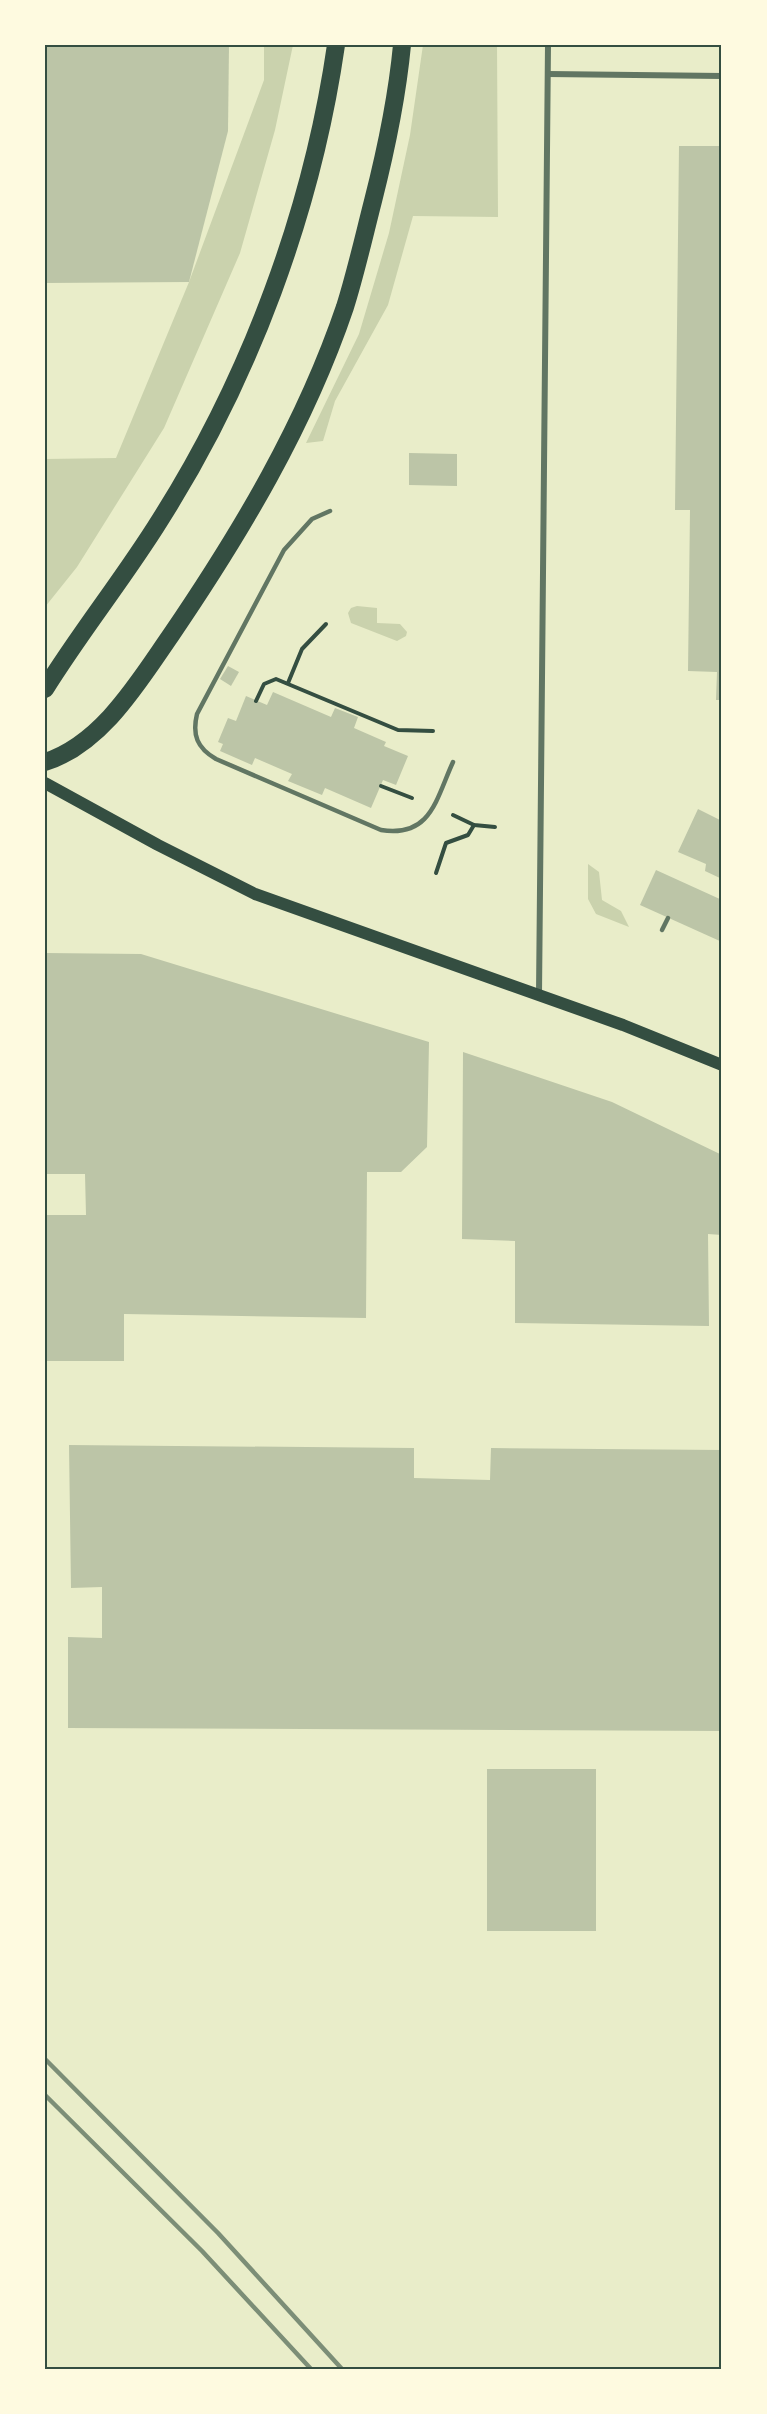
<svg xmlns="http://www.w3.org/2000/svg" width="767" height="2414" font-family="'Source Sans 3',sans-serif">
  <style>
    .green { fill: #cad2ad }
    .building { fill: #bcc5a7 }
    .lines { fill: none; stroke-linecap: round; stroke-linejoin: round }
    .path { stroke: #344e41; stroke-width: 4 }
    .service { stroke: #617663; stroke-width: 4.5 }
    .minor { stroke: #617663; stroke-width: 6 }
    .secondary { stroke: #344e41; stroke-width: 12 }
    .motorway { stroke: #344e41; stroke-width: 18 }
    .rail { stroke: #7c8e77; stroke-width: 4.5 }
    .neatline { fill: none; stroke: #344e41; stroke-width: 2 }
  </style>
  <rect width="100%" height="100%" fill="#e9edc9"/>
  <g class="green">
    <polygon points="264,45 293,45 275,130 240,253 164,428 77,567 45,607 45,459 116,458 189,282 264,80"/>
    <polygon points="423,45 497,45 498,217 413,216 388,305 335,401 323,441 306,443 359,334 389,233 410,135"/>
    <polygon points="357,606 377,608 377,623 400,624 407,632 406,636 397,641 351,623 348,613 351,608"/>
    <polygon points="588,864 599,872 602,900 621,911 629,927 596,914 588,899"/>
  </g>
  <g class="building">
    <polygon points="45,45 229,45 228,131 189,282 45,283"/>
    <polygon points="679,146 722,146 722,700 716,700 717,672 688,671 690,510 675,510"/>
    <polygon points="409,453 457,454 457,486 409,485"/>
    <polygon points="228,666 239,672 231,686 220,679"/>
    <polygon points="273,692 331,717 335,708 358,717 354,728 386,742 384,746 408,756 396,785 383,780 371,808 325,788 322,795 288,781 292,774 255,758 252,765 220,751 223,744 218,742 228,718 236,721 246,696 267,705"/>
    <polygon points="698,809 722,821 722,879 705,871 706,864 678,852"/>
    <polygon points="656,870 722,900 722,942 640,905"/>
    <polygon points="45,953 141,954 429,1042 427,1147 401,1172 367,1172 366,1318 124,1314 124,1361 45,1361 45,1215 86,1215 85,1174 45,1174"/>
    <polygon points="463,1052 612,1102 722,1155 722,1235 708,1234 709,1326 515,1323 515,1241 462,1239"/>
    <polygon points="69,1445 414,1448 414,1478 490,1480 491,1448 722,1450 722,1731 68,1728 68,1637 102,1638 102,1587 71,1588"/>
    <rect x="487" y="1769" width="109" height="162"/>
  </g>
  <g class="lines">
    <g class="path">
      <polyline points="288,683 302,649 326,624"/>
      <polyline points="256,701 264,684 276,679 398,730 433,731"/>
      <polyline points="381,786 412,798"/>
      <polyline points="453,815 474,825 495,827"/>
      <polyline points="436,873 446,843 468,835 474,825"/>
    </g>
    <g class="service">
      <path d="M330,511L312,519L284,550L197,714C192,735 197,748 216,759L381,830C431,838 436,799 453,762"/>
      <polyline points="662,930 668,918"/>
    </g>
    <g class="minor">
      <polyline points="548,74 722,76"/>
      <polyline points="539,995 548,45"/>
    </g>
    <polyline class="secondary" points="45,783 158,845 255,894 623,1025 722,1065"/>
    <g class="motorway">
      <path d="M45,689C81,631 124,578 160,520C250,378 312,211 336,45"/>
      <path d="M45,762C102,744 139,681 171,635C241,532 305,425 345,307C356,272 364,236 373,201C386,150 397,98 402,45"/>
    </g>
    <g class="rail">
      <polyline points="45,2059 218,2233 342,2369"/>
      <polyline points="45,2095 202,2251 311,2369"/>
    </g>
  </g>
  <rect width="767" height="2414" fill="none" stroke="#fefae0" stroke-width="93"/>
  <rect x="46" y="46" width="674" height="2322" class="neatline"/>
</svg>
